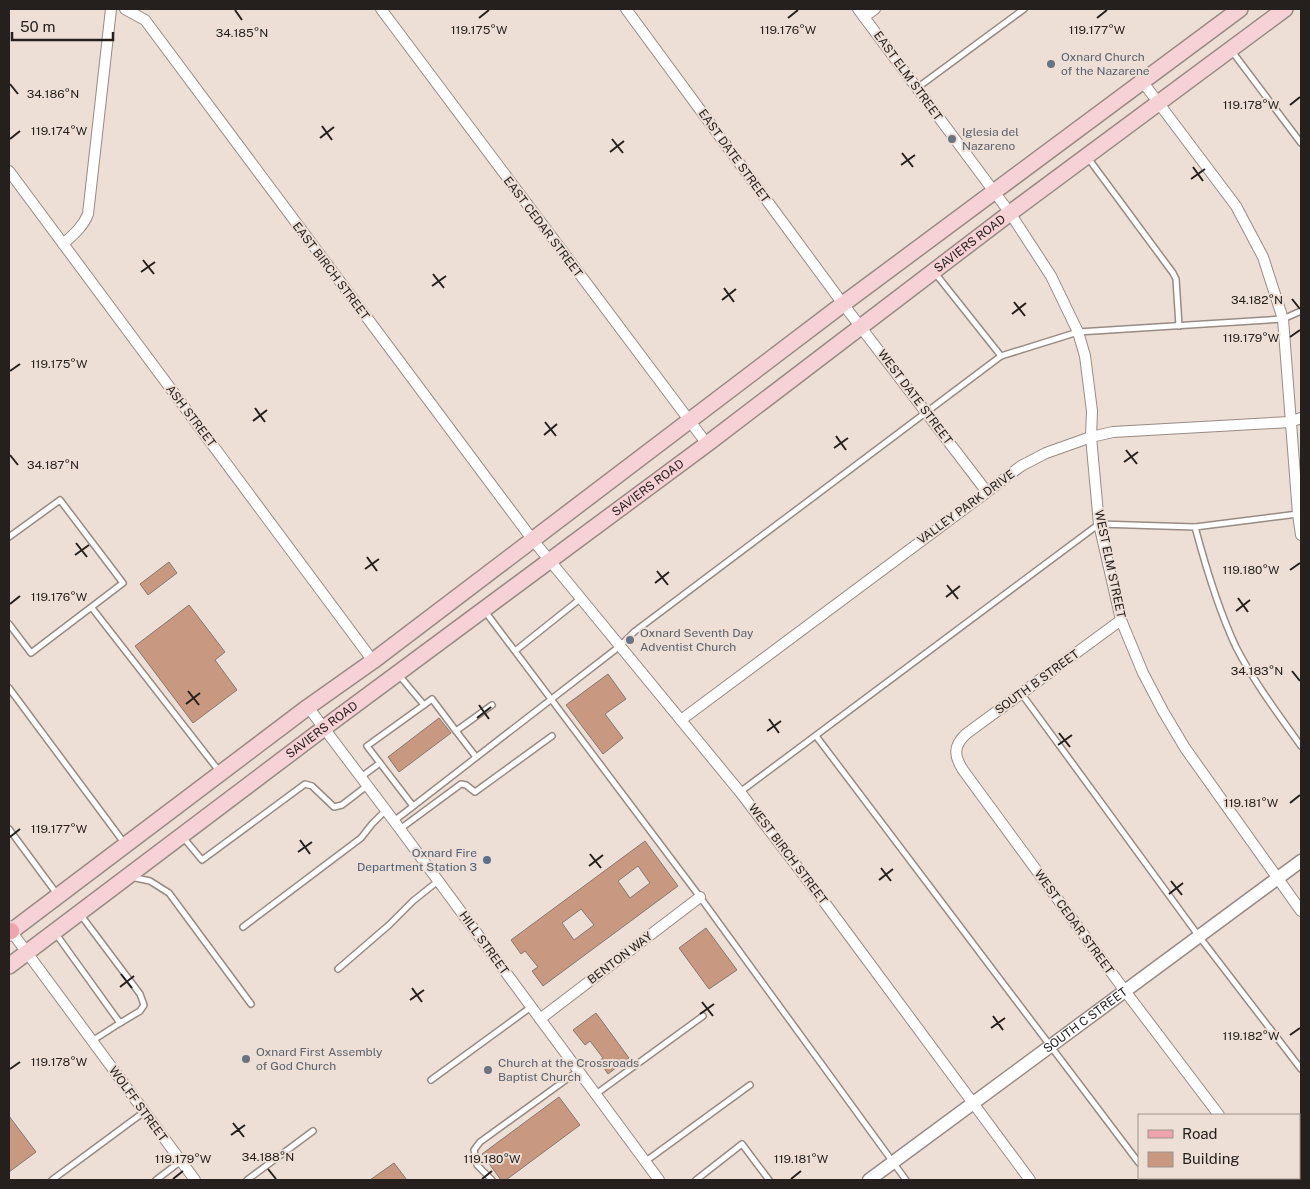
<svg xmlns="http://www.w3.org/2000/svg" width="1310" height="1189" font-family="'Public Sans',sans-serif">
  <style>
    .building { fill: #c99880; stroke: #857871; fill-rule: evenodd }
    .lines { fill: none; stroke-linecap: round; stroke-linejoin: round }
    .service-casing { stroke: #988b83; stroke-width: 8 }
    .minor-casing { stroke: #988b83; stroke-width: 12 }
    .tertiary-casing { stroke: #988b83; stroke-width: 15 }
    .secondary-casing { stroke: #988b83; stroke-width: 18 }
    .primary-casing { stroke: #fff; stroke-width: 19 }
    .service { stroke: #fff; stroke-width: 5 }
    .minor { stroke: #fff; stroke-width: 10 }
    .tertiary { stroke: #fff; stroke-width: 12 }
    .secondary { stroke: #f6d1d6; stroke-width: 15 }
    .primary { stroke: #eda4ad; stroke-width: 16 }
    .ticks { fill: none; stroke: #25201d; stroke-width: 2 }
    .worship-dot { fill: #6b7280; stroke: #eddfd6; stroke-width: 2 }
    .service-dot { fill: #5c6f8a; stroke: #eddfd6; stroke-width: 2 }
    .labels { text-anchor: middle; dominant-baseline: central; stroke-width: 4; stroke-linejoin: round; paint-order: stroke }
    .worship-label { font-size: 12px; fill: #5b616d; stroke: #eddfd6; text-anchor: start }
    .street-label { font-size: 12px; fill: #25201d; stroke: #eddfd6 }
    .service-label { font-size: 12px; fill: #4e5e75; stroke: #eddfd6; text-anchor: end }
    .ticks-label { font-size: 12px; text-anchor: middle; fill: #25201d; stroke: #eddfd6; stroke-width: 4; stroke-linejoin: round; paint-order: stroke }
  </style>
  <rect width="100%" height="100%" fill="#eddfd6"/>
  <g class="building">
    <polygon points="169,562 177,573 148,595 140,584"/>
    <polygon points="189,605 225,652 215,660 237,690 193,723 135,646"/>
    <polygon points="608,674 626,699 605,714 623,738 603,754 566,705"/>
    <polygon points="439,718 451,733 399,772 388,757"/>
    <path d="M645,841L678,886L543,986L532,971L538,967L525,951L521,954L511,940ZM638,866L650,883L630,898L618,881ZM581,909L594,925L574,940L562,923Z"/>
    <polygon points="706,928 737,970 709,989 679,948"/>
    <polygon points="596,1013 629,1058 608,1074 599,1061 603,1058 590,1041 585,1045 573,1030"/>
    <polygon points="559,1097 580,1125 506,1180 501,1180 482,1154"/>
    <polygon points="9,1116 36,1152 9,1172"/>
    <polygon points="394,1163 407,1180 370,1180"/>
  </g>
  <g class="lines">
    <g class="service-casing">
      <g id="service">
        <polyline points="1231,50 1301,143"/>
        <polyline points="917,88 1024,9"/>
        <polyline points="1088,158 1173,273 1176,279 1179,326"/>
        <polyline points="935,273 1001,356"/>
        <path d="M1195,527C1206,568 1218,609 1236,647C1254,682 1278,714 1301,746"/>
        <polyline points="9,537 60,500 123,583 31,653 9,624"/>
        <polyline points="92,608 219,771"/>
        <polyline points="484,610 700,897 906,1180"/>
        <polyline points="515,651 580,599"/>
        <polyline points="9,688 125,844"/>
        <polyline points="1021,693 1198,935 1301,1069"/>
        <polyline points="424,705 432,699 456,731 492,705"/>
        <polyline points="456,731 476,757"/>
        <polyline points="816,736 1139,1163"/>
        <polyline points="380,763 413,806"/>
        <polyline points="361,777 380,763 367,746 424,705 398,674"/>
        <polyline points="740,792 1099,524 1195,527 1298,514"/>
        <polyline points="394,821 620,646 634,632 1001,356 1078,332 1283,319 1301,311"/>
        <polyline points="9,829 57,894"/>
        <polyline points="400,829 461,784 466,785 475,792 552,736"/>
        <polyline points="182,836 202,860 305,784 312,786 334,807 342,805 368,785"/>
        <polyline points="131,877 150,881 169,893 251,1004"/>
        <polyline points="243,927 361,838 372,824 386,810"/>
        <polyline points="56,934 120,1023 140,1011 144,1005 140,994 80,914"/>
        <polyline points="338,969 389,925 413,901 438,881"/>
        <polyline points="92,1041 120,1023"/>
        <polyline points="431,1080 531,1007"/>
        <polyline points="596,1094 703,1016"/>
        <polyline points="646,1161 750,1085"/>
        <polyline points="1150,1178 1152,1180"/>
        <polyline points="52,1180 144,1112"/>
        <polyline points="156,1180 181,1161"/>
        <polyline points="247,1180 313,1131"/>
        <polyline points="492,1180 477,1165 474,1150 480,1142 578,1071"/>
        <polyline points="696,1180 742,1144 769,1180"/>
      </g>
    </g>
    <g class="minor-casing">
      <g id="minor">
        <polyline points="125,9 145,20 532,539 740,792 822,899 1030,1180"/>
        <polyline points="381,9 707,444"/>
        <polyline points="626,9 843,304 987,492"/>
        <polyline points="858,9 1010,213 1051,276 1078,332 1085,356 1092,411 1091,437 1099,524 1121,620 1143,673 1163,711 1185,748 1301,911"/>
        <polyline points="864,17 875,9"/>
        <polyline points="1142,81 1236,206 1263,257 1283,319 1298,514 1301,535"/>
        <polyline points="9,171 373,661"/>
        <path d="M63,244C73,235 83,227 88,214L111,9"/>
        <path d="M1121,620L966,734C953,746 954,756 963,770L1125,991L1219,1115"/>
        <polyline points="308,707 400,829 659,1180"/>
        <polyline points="681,720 987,492 1021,466 1046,453 1091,437 1113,432 1290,422 1301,418"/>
        <polyline points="11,931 195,1180"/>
        <polyline points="540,1019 700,897"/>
        <polyline points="1267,1178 1269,1180"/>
      </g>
    </g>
    <g class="tertiary-casing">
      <g id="tertiary">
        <path id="s1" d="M869,1180L1301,861"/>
      </g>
    </g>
    <g class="secondary-casing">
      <g id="secondary">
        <polyline points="9,933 308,707 373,661 843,304 1240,9"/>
        <path id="s2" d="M9,966L336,719L707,444L1010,213L1285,9"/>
      </g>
    </g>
    <g class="primary-casing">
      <polyline id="primary" points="9,931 11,931"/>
    </g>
    <use href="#service" class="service"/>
    <use href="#minor" class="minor"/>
    <use href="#tertiary" class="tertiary"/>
    <use href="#secondary" class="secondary"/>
    <use href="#primary" class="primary"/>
  </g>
  <path class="ticks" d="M235,10L242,20M479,18L489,10M788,18L798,10M1097,18L1107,10M10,84L18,94M1290,105L1300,97M322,126L332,140M320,138L334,127M10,139L20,131M612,139L623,153M610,152L624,141M902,153L913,167M901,165L915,155M1193,167L1203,181M1191,179L1205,169M143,260L154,274M141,272L155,262M433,274L444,288M432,286L446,276M724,288L734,302M1292,299L1300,309M722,300L736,289M1014,302L1025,316M1012,314L1026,303M1290,337L1300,330M10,371L20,364M255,408L265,422M253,421L267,410M545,422L556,436M544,435L557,424M836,436L846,450M834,448L848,438M1126,450L1137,464M10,455L18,465M1124,462L1138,452M76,543L87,557M75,555L89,545M367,557L377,571M365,569L379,559M1290,570L1300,563M657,571L668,585M655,583L669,572M947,585L958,599M946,597L960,586M1238,598L1248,612M10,604L20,596M1236,611L1250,600M1292,671L1300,681M188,691L199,705M186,704L200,693M479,705L489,719M477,718L491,707M769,719L779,733M767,731L781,721M1059,733L1070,747M1058,745L1072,735M1290,803L1300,795M10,837L20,829M300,840L310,854M298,852L312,842M590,854L601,868M589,866L603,855M881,868L891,881M879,880L893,869M1171,881L1182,895M1169,894L1183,883M121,974L132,988M120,987L134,976M412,988L422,1002M410,1000L424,990M702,1002L713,1016M700,1014L714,1004M993,1016L1003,1030M991,1028L1005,1018M1290,1035L1300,1028M10,1069L20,1062M233,1123L244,1137M231,1135L245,1125M268,1169L276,1179M173,1179L183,1171M482,1179L492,1171M791,1179L801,1171"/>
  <g class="worship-dot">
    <circle cx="1051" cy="64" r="5"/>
    <circle cx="952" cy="139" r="5"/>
    <circle cx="630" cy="640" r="5"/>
    <circle cx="246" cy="1059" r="5"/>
    <circle cx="488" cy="1070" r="5"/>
  </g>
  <circle class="service-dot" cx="487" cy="860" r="5"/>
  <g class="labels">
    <g class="worship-label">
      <text x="1061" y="57">Oxnard Church<tspan x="1061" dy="14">of the Nazarene</tspan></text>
      <text x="962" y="132">Iglesia del<tspan x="962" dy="14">Nazareno</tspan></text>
      <text x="640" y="633">Oxnard Seventh Day<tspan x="640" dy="14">Adventist Church</tspan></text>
      <text x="256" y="1052">Oxnard First Assembly<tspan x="256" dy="14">of God Church</tspan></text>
      <text x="498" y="1063">Church at the Crossroads<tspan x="498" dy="14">Baptist Church</tspan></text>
    </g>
    <g class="street-label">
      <text transform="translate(908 76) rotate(54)">EAST ELM STREET</text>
      <text transform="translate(734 156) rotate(54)">EAST DATE STREET</text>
      <text transform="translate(543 227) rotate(53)">EAST CEDAR STREET</text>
      <text stroke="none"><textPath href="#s2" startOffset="1202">SAVIERS ROAD</textPath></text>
      <text transform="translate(331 271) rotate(53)">EAST BIRCH STREET</text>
      <text transform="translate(915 397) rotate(53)">WEST DATE STREET</text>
      <text transform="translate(191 416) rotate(53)">ASH STREET</text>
      <text stroke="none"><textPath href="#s2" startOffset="798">SAVIERS ROAD</textPath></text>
      <text transform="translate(966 507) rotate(-36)">VALLEY PARK DRIVE</text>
      <text transform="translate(1110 564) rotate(78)">WEST ELM STREET</text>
      <text transform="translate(1037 682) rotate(-36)">SOUTH B STREET</text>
      <text stroke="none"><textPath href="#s2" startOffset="392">SAVIERS ROAD</textPath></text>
      <text transform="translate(788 854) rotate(53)">WEST BIRCH STREET</text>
      <text transform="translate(1074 922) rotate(54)">WEST CEDAR STREET</text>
      <text transform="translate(484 943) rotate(54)">HILL STREET</text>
      <text transform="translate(620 958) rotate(-37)">BENTON WAY</text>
      <text stroke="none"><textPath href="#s1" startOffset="269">SOUTH C STREET</textPath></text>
      <text transform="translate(138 1104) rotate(54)">WOLFF STREET</text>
    </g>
    <g class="service-label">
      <text x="477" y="853">Oxnard Fire<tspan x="477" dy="14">Department Station 3</tspan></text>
    </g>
  </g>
  <g class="ticks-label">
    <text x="479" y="34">119.175°W</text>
    <text x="788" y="34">119.176°W</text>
    <text x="1097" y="34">119.177°W</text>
    <text x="242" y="37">34.185°N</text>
    <text x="53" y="98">34.186°N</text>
    <text x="1251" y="109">119.178°W</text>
    <text x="59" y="135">119.174°W</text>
    <text x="1257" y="304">34.182°N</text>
    <text x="1251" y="342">119.179°W</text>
    <text x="59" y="368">119.175°W</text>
    <text x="53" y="469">34.187°N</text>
    <text x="1251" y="574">119.180°W</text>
    <text x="59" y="601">119.176°W</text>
    <text x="1257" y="675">34.183°N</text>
    <text x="1251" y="807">119.181°W</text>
    <text x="59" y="833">119.177°W</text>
    <text x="1251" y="1040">119.182°W</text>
    <text x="59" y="1066">119.178°W</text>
    <text x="268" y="1161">34.188°N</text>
    <text x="183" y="1163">119.179°W</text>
    <text x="492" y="1163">119.180°W</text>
    <text x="801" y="1163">119.181°W</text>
  </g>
  <rect width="1310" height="1189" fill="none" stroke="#25201d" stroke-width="20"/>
  <rect x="1138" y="1114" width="162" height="65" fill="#eddfd6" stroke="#9d938c"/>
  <rect x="1148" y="1130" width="25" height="8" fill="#eda4ad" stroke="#9d938c"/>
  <text x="1182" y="1139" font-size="15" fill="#25201d">Road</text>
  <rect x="1148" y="1152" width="25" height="15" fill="#c99880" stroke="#9d938c"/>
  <text x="1182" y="1164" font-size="15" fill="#25201d">Building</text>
  <path d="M12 32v8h101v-8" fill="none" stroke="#25201d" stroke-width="2.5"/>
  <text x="20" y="32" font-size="15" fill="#25201d" stroke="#eddfd6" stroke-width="4" paint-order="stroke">50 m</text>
</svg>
